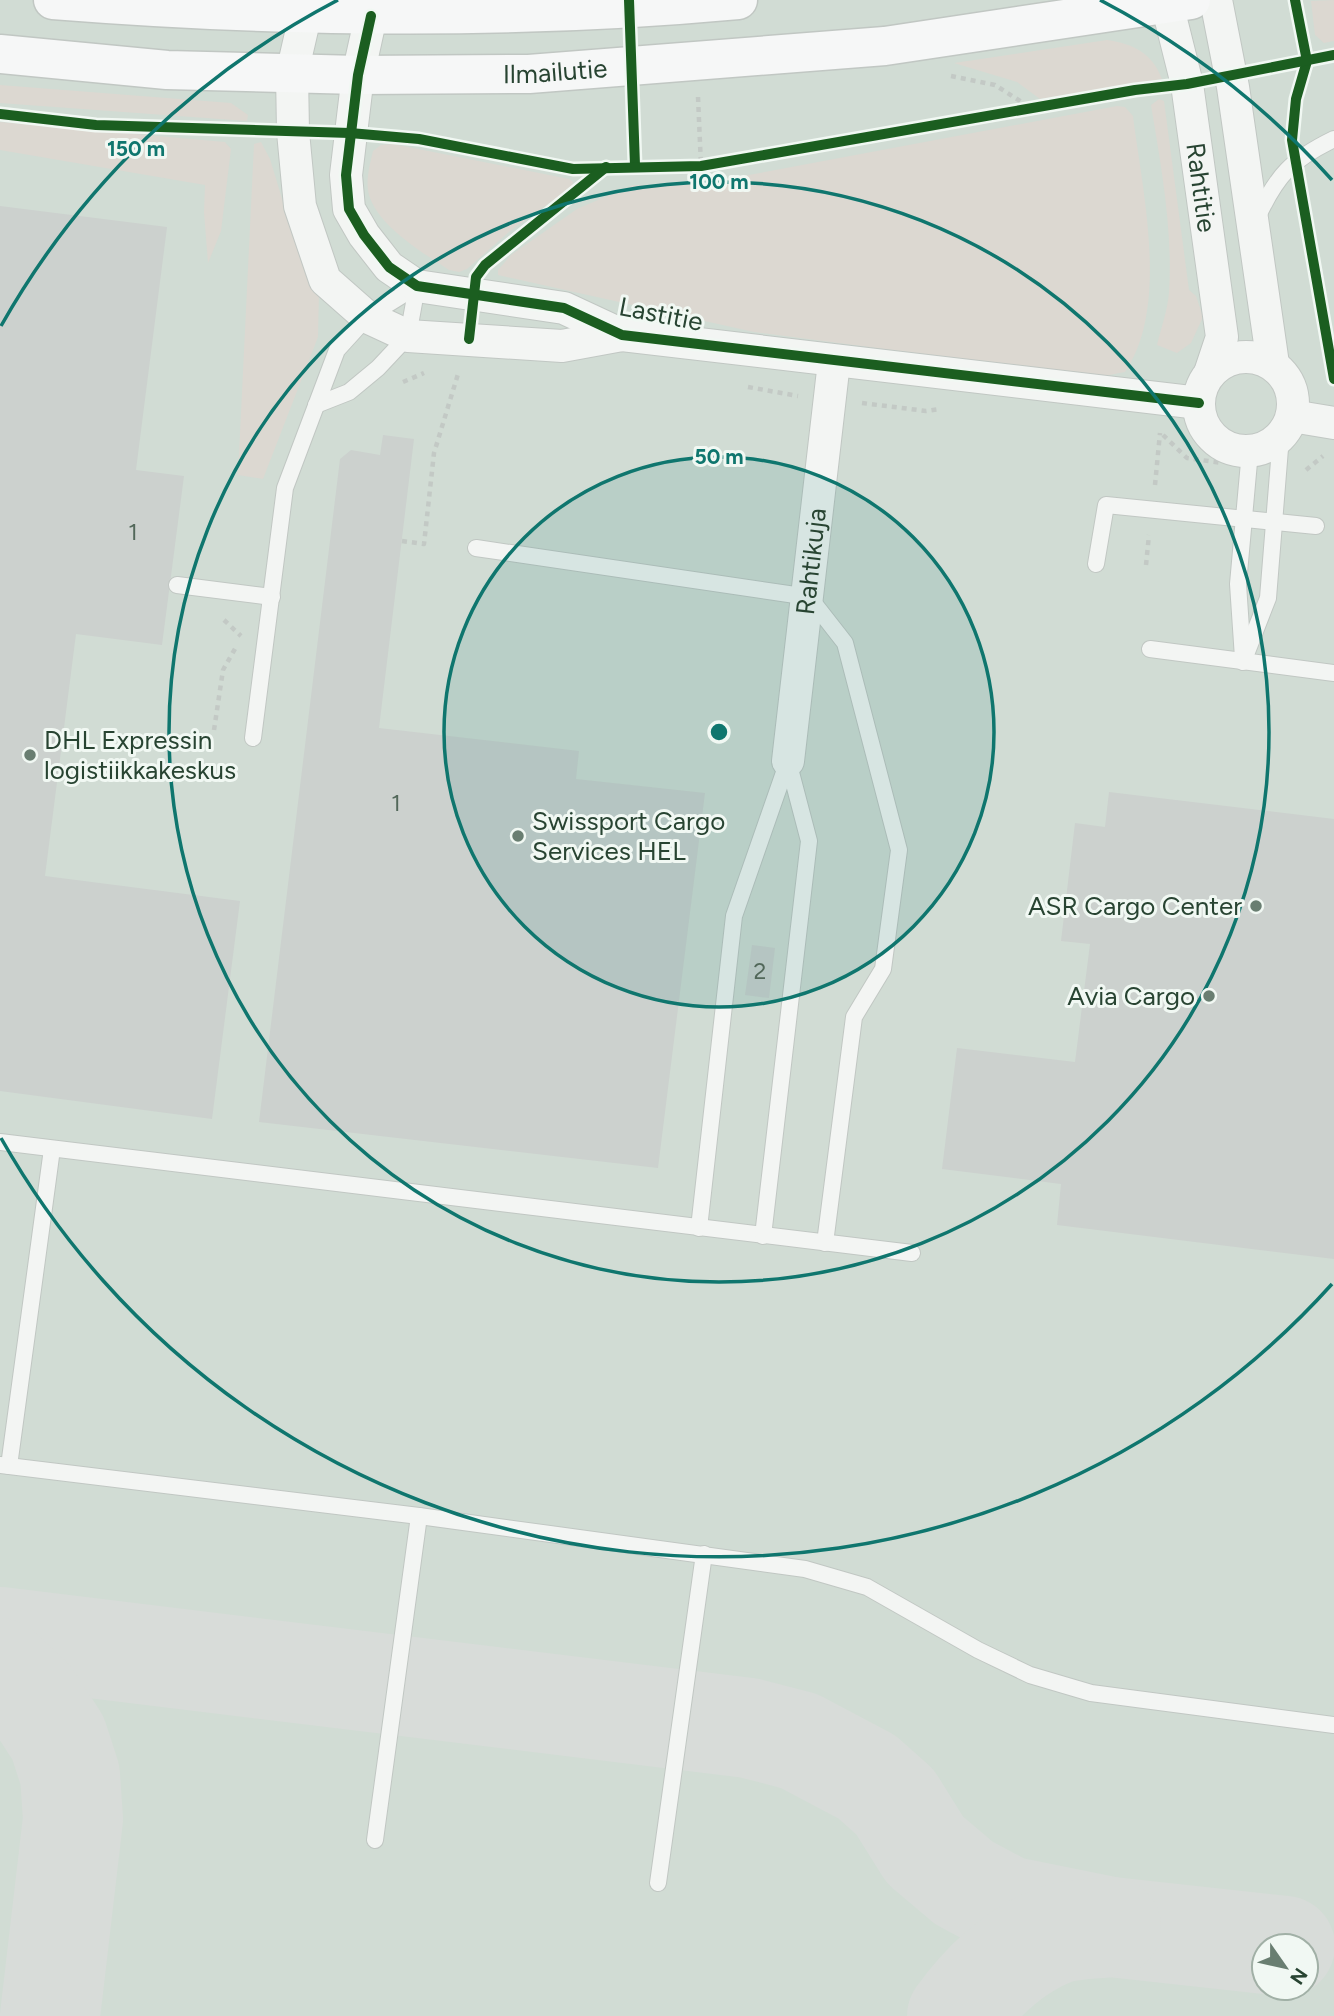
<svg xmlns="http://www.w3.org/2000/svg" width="1334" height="2016" font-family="Figtree,sans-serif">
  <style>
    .built { fill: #d1dcd4; fill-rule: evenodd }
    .green { fill: #dcd8d1 }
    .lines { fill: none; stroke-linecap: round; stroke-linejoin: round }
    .taxiway { stroke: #d8dcd9; stroke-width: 100 }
    .building { fill: #ccd1ce }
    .service-casing { stroke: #c1c7c3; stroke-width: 18 }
    .minor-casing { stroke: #c1c7c3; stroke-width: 34 }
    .secondary-casing { stroke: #c1c7c3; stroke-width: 41 }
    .path { stroke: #c3c9c5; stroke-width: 4.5; stroke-dasharray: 5 5; stroke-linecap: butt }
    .service { stroke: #f3f5f3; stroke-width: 16 }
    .minor { stroke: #f3f5f3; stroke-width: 32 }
    .secondary { stroke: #f6f7f7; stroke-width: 38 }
    .cycleway-casing { stroke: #f1f8f3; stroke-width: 15 }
    .cycleway { stroke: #1b5e20; stroke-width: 10 }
    .ring { fill: none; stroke: #0f766e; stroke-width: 3.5 }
    .poi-dot { fill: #697e71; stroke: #f1f8f3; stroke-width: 2.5 }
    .labels { text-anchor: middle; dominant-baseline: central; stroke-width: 6; stroke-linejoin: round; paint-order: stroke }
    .number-label { font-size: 23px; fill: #52685a }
    .street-label { font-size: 26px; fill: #284432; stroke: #f1f8f3 }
    .poi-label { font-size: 26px; fill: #284432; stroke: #f1f8f3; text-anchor: start }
    .centre { fill: #0f766e; stroke: #f1f8f3; stroke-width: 3.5 }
    .ring-label { font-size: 21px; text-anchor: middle; font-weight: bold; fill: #0f766e; stroke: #f1f8f3; stroke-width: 6; stroke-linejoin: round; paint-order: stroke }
  </style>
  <rect width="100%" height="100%" fill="#e3e9e5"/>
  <path class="built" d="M0,0H1334V2016H0ZM1264,1946H1306V1988H1264Z"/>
  <g class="green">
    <polygon points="1334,0 1334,41 1324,43 1315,35 1311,1"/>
    <path d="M1107,40C1134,44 1152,53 1162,79L1040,99L1017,82L954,63Z"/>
    <polygon points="0,85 231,103 248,115 247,121 0,103"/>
    <path d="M1159,99L1164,101L1189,290L1196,296L1203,317L1191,343L1177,353L1157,345C1161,328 1168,309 1169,292C1173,229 1161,166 1151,105Z"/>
    <path d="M1117,106L1125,107L1133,116C1142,190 1170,306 1125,372L1099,377L754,332L498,275V270L511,255L577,209L633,185H674L738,177Z"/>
    <polygon points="0,122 225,142 231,149 221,231 208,263 204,212 205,185 0,150"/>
    <polygon points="261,142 270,159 290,225 319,291 318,337 263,479 238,475 254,144"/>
    <path d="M393,144L569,179L573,182L572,187L510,231L467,269L459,272L449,270C423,253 379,227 369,195C365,181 370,164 373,151L381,145Z"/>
  </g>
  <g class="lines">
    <g class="taxiway">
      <polyline points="0,1637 749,1728 799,1741 867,1777 895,1802 925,1850 964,1883 1007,1906 1111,1927 1285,1946"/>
      <polyline points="0,1668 32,1698 58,1738 70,1775 73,1819 50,2016"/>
      <path d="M957,2016C983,1980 1014,1950 1057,1934C1073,1929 1094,1929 1111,1927"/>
    </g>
  </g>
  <g class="building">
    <polygon points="0,206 167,227 136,470 184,476 162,645 76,634 45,876 240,901 212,1119 0,1091"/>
    <polygon points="383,435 414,439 379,728 579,751 576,779 705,793 658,1168 259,1122 340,459 351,450 380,455"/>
    <polygon points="1109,792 1334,819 1334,1259 1057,1225 1061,1184 942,1169 957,1048 1075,1062 1090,944 1061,941 1075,823 1105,827"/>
    <polygon points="752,945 775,948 769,998 745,995"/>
  </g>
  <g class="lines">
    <g class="service-casing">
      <g id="service">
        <path d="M1257,218C1277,175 1291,160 1334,139"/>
        <polyline points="316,405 349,392 378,368 408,336 417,286"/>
        <polyline points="476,548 809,597 845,643 899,850 883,969 854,1017 825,1243"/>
        <polyline points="1096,564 1106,505 1316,526"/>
        <polyline points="177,585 272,597"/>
        <polyline points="1150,649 1334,673"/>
        <polyline points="1243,658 1238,584 1250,451"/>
        <polyline points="1243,662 1268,598 1281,436"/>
        <polyline points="253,738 285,488 337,350 367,317 417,286"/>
        <polyline points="0,1142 912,1253"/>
        <polyline points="699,1228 734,916 788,761"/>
        <polyline points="763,1236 809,841 788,761"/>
        <polyline points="0,1465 419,1516 805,1569 867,1587 978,1650 1030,1675 1091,1693 1334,1725"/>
        <polyline points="9,1466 52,1149"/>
        <polyline points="375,1840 419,1516"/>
        <polyline points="658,1883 704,1554"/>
      </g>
    </g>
    <g class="minor-casing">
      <g id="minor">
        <path id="s1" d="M1166,0L1187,84L1222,337L1210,373"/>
        <polyline points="1216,0 1233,87 1273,364"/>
        <polyline points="306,12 292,73 293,132 300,206 325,280 367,317 408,336 562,346 622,335"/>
        <polyline points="371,16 358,75 346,175 349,209 364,235 389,267 417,286 564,308 622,335 1199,403"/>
        <circle cx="1246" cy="404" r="47"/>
        <polyline points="1292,416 1334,423"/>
        <path id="s2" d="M788,761L834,362"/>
      </g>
    </g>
    <g class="secondary-casing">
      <g id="secondary">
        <path d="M53,0C280,18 510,21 738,0"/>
        <path id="s3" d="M0,54L167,70L358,75L529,74L885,46L1191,0"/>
      </g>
    </g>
    <g class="path">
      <polyline points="951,76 995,85 1031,108"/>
      <polyline points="698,97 701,166"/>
      <polyline points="403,382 424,373"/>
      <polyline points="748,387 798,396"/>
      <polyline points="862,403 926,411 940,409"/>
      <polyline points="1163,435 1187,458 1222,463"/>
      <polyline points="1306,470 1323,456"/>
      <polyline points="1155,485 1160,433"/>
      <polyline points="402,541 424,544 434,453 458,374"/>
      <polyline points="1146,565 1149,535"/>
      <polyline points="224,620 241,636"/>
      <polyline points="214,730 223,670 236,647"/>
    </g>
    <use href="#service" class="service"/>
    <use href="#minor" class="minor"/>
    <use href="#secondary" class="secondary"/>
    <g class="cycleway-casing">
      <g id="cycleway">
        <polyline points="629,0 635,165"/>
        <polyline points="1295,0 1307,61 1296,99 1292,140 1334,379"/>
        <polyline points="371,16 358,75 346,175 349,209 364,235 389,267 417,286 564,308 622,335 1199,403"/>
        <polyline points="0,114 96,125 350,133 419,139 573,169 701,166 1135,90 1187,84 1334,55"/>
        <polyline points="469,339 476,277 485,265 606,167"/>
      </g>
    </g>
    <use href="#cycleway" class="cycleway"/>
  </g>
  <circle cx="719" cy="732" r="275" fill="#0f766e" fill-opacity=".12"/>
  <g class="ring">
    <circle cx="719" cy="732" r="275"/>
    <circle cx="719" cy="732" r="550"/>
    <path d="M1332 1284A825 825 0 0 1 1 1138M1 326A825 825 0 0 1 338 0M1100 0A825 825 0 0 1 1332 180"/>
  </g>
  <g class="poi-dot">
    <circle cx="30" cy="755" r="7"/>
    <circle cx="518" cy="836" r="7"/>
    <circle cx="1256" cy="906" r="7"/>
    <circle cx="1209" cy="996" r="7"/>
  </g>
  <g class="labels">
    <g class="number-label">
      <text x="133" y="532">1</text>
      <text x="396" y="803">1</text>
      <text x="760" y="971">2</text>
    </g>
    <g class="street-label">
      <text stroke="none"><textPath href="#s3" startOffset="556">Ilmailutie</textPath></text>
      <text stroke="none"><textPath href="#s1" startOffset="191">Rahtitie</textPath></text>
      <text transform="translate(661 314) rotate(11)">Lastitie</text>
      <text stroke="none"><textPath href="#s2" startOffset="201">Rahtikuja</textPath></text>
    </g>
    <g class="poi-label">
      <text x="44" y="740">DHL Expressin<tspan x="44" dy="30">logistiikkakeskus</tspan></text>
      <text x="532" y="821">Swissport Cargo<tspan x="532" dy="30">Services HEL</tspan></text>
      <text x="1242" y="906" text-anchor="end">ASR Cargo Center</text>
      <text x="1195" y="996" text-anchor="end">Avia Cargo</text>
    </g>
  </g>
  <circle cx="719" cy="732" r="10" class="centre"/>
  <g class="ring-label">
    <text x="136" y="156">150 m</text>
    <text x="719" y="189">100 m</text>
    <text x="719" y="464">50 m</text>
  </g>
  <g transform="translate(1285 1967) rotate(124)"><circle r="33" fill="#f1f8f3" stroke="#a1b0a6" stroke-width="2"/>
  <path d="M0-5L12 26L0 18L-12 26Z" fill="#697e71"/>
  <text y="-10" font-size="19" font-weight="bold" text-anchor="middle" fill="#284432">N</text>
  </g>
</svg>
